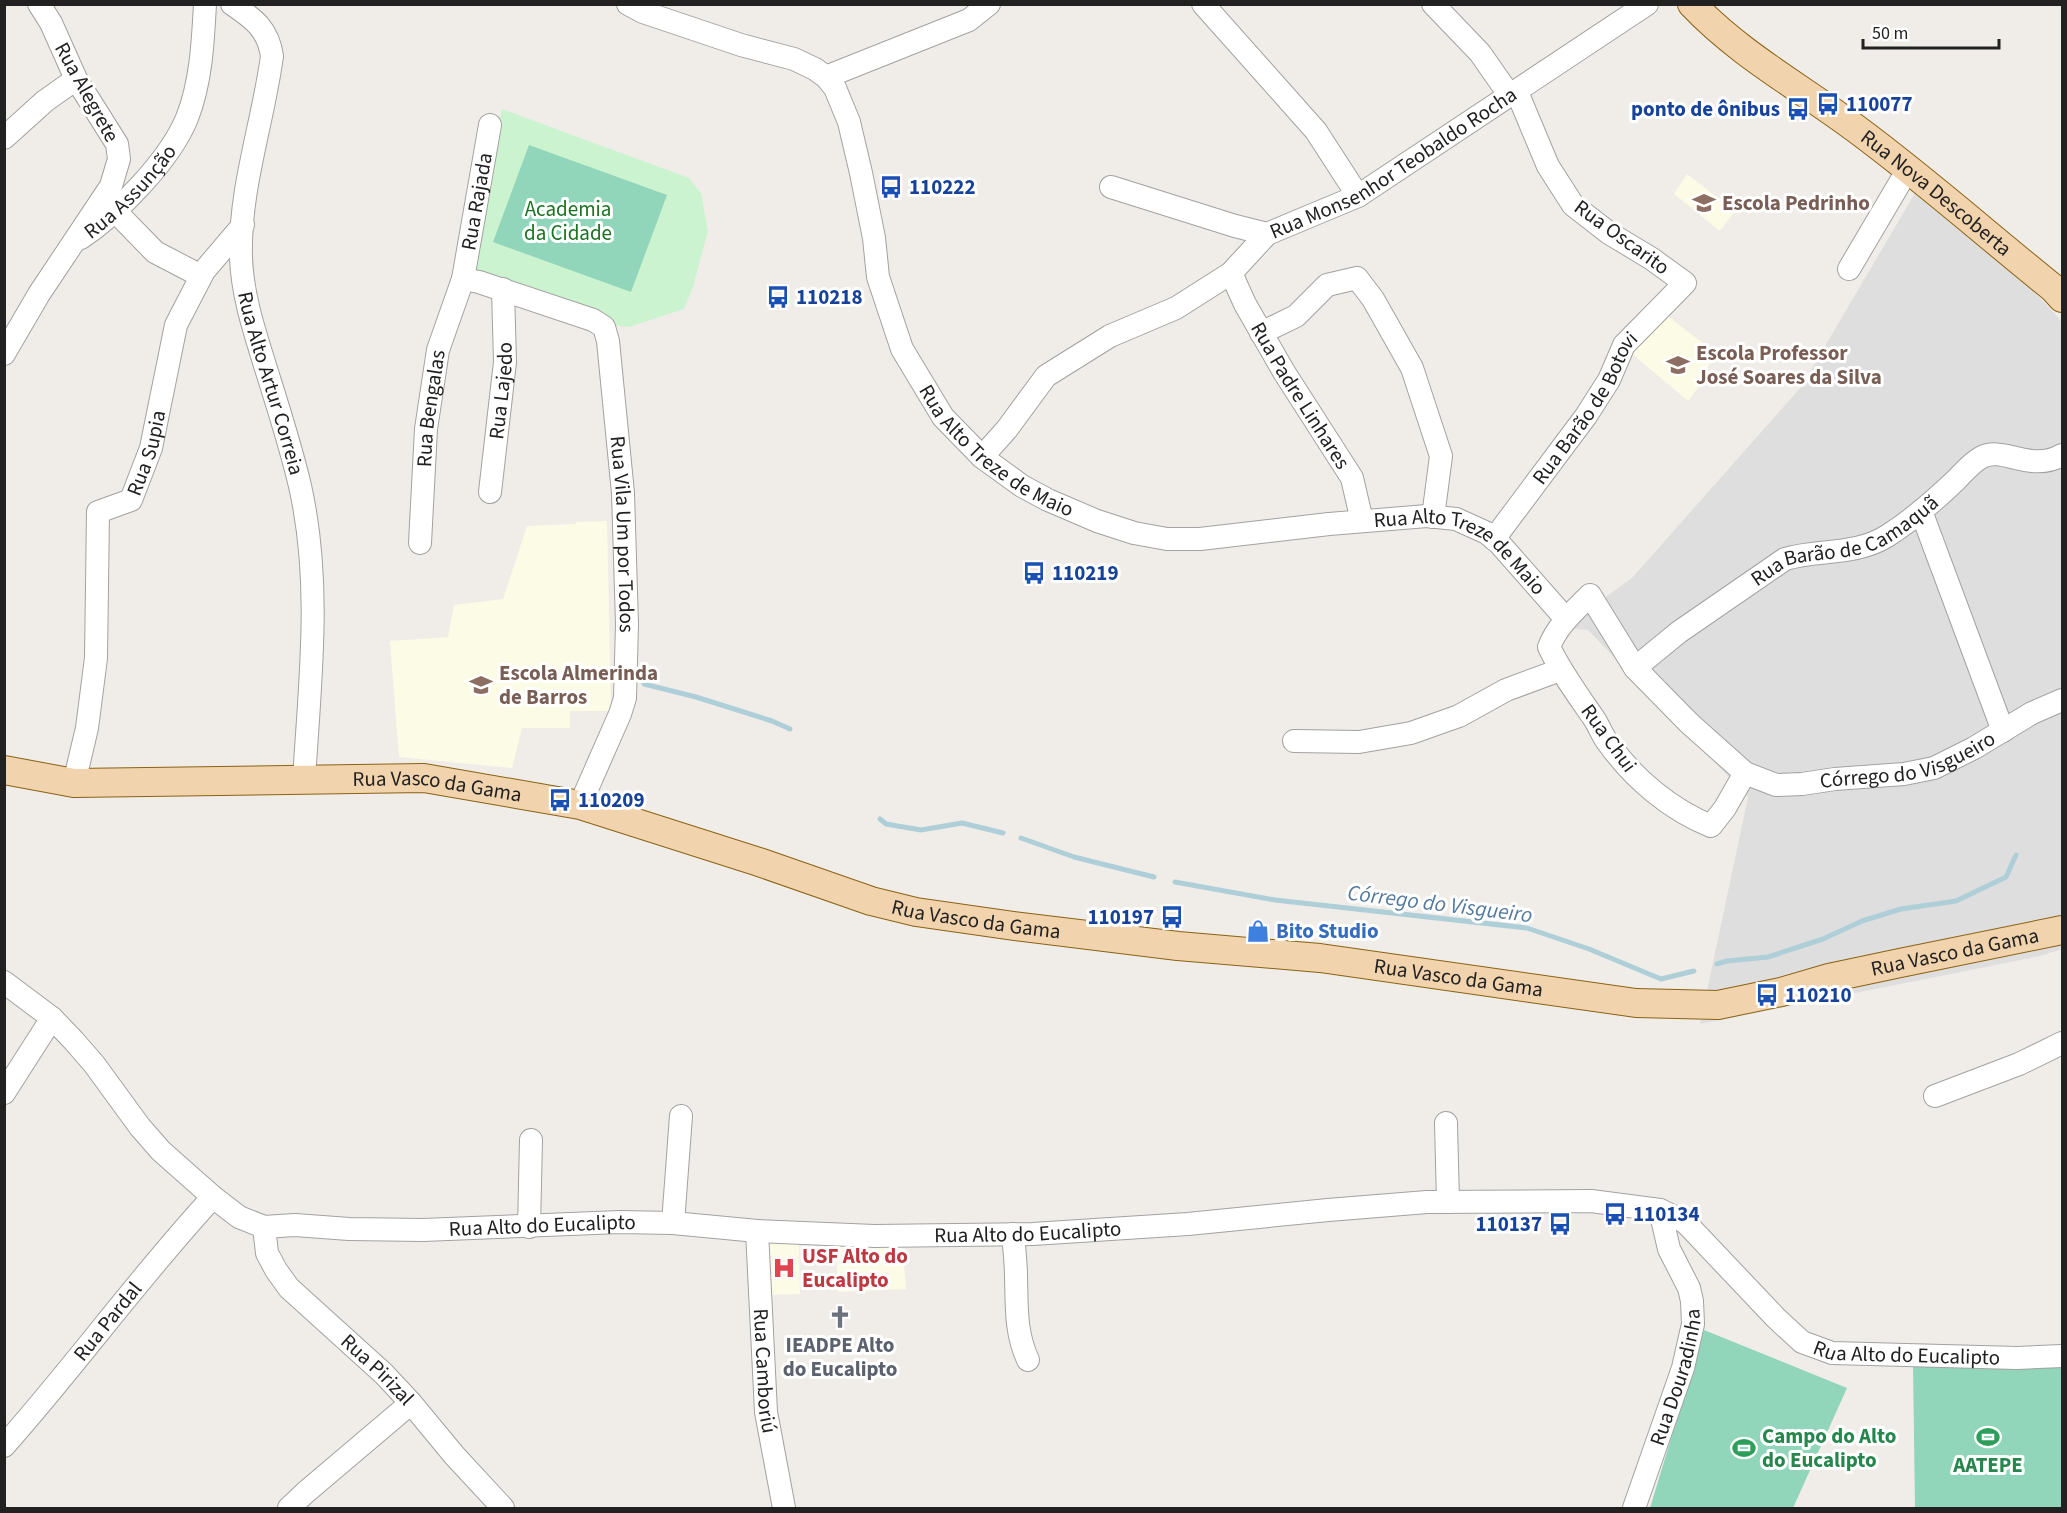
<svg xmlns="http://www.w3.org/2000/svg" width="2067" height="1513" font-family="'Source Sans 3',sans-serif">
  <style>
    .residential { fill: #dfdede }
    .education { fill: #fcfbe6 }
    .park { fill: #ccf3cf }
    .pitch { fill: #91d5ba }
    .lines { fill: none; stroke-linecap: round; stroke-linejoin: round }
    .stream { stroke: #afcfd8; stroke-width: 5 }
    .minor-casing { stroke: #a2a2a2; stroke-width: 24 }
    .major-casing { stroke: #8a6213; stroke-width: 30 }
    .minor { stroke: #fff; stroke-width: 22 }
    .major { stroke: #f1d3ad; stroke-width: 28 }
    .labels { text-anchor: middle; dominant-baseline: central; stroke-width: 6; stroke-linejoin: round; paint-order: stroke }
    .street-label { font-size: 21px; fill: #212121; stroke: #fff }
    .transit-label { font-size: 21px; font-weight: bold; fill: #164399; stroke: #fff; text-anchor: start }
    .education-label { font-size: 21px; font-weight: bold; fill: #785e54; stroke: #fff; text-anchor: start }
    .park-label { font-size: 21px; fill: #1a7321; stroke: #fff }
    .shop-label { font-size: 21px; font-weight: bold; fill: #366cbe; stroke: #fff; text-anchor: start }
    .health-label { font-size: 21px; font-weight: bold; fill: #be3a42; stroke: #fff; text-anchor: start }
    .worship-label { font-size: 21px; font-weight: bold; fill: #5b616d; stroke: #fff }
    .leisure-label { font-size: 21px; font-weight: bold; fill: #27864d; stroke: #fff; text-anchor: start }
    .water-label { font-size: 22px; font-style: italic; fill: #547a9e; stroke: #fff }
  </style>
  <rect width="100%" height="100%" fill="#f0ede9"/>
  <polygon class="residential" points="1915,193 1994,247 2062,322 2062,949 2040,956 1700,1024 1748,797 1588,630 1563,628 1632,578 1801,387"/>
  <g class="education">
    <polygon points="1687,174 1735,211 1720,231 1674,194"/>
    <polygon points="1660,310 1717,354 1702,375 1705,378 1688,401 1630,352"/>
    <polygon points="607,521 611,711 570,711 570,728 522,728 512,768 399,757 390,641 448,637 454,605 503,599 527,526 576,524 576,522"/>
    <polygon points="902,1240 906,1289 838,1292 836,1242"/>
    <polygon points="769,1241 799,1242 800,1294 770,1295"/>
  </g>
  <polygon class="park" points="502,109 689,178 701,193 708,231 693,287 684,309 629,327 612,325 467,281"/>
  <g class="pitch">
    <polygon points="529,145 667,195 631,292 493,242"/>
    <polygon points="1704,1330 1847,1388 1793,1508 1650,1508"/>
    <polygon points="2062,1362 2062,1508 1915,1508 1913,1365"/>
  </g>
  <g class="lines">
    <g class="stream">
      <polyline points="644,684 696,697 772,721 790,729"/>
      <polyline points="880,819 886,824 921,830 962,823 1003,833"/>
      <polyline points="1021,838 1074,857 1154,877"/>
      <polyline points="1175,882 1275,900 1527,928 1589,949 1661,979 1694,971"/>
      <polyline points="1717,964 1727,961 1768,957 1823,939 1862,921 1901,909 1956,901 2006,877 2016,855"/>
    </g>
    <g class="minor-casing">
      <g id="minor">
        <path id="s1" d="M232,4C254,19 268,29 272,56C263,123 239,189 241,257C242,292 253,327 263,359C276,401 290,443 300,486C322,583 310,681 304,779"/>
        <path id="s2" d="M628,4L643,12L741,45L794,59L815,69L826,77L835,88L849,122L861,173L874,238L878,277L902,349L943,417L982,457L1022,486L1048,500L1097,521L1134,533L1167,539H1200L1329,524L1427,516L1456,519L1487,533L1499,543L1566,619"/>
        <polyline points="1203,4 1316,131 1358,196"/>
        <polyline points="1433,4 1480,53 1510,96"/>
        <polyline points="826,77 969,20 989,4"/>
        <polyline points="4,138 45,101 76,79"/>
        <polyline points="1111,187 1235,226 1267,234"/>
        <polyline points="116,212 155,252 201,276"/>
        <path id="s3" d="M81,238C118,213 170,160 187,118C201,83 203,42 205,4"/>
        <polyline points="1849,269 1908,169"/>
        <path id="s4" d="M1231,273L1245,304L1284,372L1352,478L1362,521"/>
        <path id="s5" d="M463,279L479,282L593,320L604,327L608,341L623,493L627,624L625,698L620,714L580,805"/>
        <polyline points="1261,333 1296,316 1327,285 1357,278 1373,299 1412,368 1441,456 1433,517"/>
        <polyline points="4,354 39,294 111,186 119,159 117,144 76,79 51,23 39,4"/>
        <path id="s6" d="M982,457L1007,429L1046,376L1110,336L1176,308L1231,273L1267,234L1358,196L1647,4"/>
        <path id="s7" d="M490,492L505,362L503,289"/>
        <polyline points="1921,511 2003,731"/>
        <path id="s8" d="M1494,539L1586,416L1609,380L1624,345L1685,283L1652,259L1609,233L1573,205L1548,166L1517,92"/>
        <path id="s9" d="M420,543L426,429L438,350L463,279L490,125"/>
        <path id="s10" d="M1635,668L1679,632L1785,559C1818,549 1855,556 1887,536C1911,521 1934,501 1955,481C1963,473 1972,462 1982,457C2003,446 2031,473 2062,455"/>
        <polyline points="1294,741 1359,742 1411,733 1459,716 1506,690 1560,670"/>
        <path id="s11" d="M1745,773L1725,808L1711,826C1671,810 1634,779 1609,744C1602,736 1599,725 1593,717C1577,694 1561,672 1549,647C1557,626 1574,611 1590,595L1635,668L1689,723L1745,773L1776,785L1802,784L1835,779L1904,774L1934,768L1974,748L2032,713L2062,700"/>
        <path id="s12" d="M74,783L87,728L96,658L98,512L131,500L151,448L176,325L204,271L243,225"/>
        <path id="s13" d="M4,982L52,1018L74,1041L94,1064L140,1127L161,1151L213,1197L239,1217L264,1227L295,1225L349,1229L423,1230L620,1222L673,1223L757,1231L874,1236L1033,1234L1188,1224L1328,1210L1427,1202L1591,1201L1660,1210L1685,1222L1776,1318L1802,1342L1832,1353L2017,1358L2062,1356"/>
        <polyline points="4,1093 52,1018"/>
        <polyline points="1935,1096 2019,1064 2062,1043"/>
        <polyline points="1446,1123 1448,1202"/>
        <polyline points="673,1223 681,1116"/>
        <path id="s14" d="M264,1227L267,1253L276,1270L289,1288L384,1374L411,1403L454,1455L503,1508"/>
        <polyline points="529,1227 531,1140"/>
        <path id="s15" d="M757,1231L766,1412L784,1508"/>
        <path d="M1013,1234C1014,1248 1016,1262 1016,1276C1017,1306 1015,1332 1028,1360"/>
        <path id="s16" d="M4,1446C76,1365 139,1277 213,1197"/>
        <polyline points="289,1508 306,1492 411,1403"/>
        <path id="s17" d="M1634,1508L1683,1368L1693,1324L1692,1301L1689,1288L1669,1249L1660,1210"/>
      </g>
    </g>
    <g class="major-casing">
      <g id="major">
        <path id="s18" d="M1692,4C1739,54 1800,87 1855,128C1923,178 1987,235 2053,288L2062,298"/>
        <path id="s19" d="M4,770L74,783L424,778L580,805L759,862L871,901L916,912L1014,926L1178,946L1320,958L1636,1003L1718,1005L1781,992L1829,978L1900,963L2062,930"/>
      </g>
    </g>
    <use href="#minor" class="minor"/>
    <use href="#major" class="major"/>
  </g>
  <defs>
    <g id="bus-bare" transform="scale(1.8)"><path d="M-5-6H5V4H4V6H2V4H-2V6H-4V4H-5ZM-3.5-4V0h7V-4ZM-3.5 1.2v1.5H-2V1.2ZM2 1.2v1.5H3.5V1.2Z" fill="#1a4fb4" stroke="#fff" stroke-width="2.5" paint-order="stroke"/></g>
    <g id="school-bare" transform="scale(1.8)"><path d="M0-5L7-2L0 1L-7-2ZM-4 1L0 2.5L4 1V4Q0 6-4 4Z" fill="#8d6e63" stroke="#fff" stroke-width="2.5" paint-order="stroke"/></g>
    <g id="shop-bare" transform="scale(1.8)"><path d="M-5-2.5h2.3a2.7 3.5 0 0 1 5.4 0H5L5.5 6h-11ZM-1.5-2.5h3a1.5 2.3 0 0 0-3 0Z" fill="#3f7fe0" stroke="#fff" stroke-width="2.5" paint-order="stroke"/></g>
    <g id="hospital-bare" transform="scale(1.8)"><path d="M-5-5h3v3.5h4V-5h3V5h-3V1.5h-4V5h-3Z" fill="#e0444e" stroke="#fff" stroke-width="2.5" paint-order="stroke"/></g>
    <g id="church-bare" transform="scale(1.8)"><path d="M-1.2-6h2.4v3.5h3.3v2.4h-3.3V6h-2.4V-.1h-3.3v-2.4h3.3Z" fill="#6b7280" stroke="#fff" stroke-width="2.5" paint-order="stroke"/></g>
    <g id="stadium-bare" transform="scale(1.8)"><path d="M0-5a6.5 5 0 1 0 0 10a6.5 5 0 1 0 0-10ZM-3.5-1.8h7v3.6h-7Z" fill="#2e9e5b" stroke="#fff" stroke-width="2.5" paint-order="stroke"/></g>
  </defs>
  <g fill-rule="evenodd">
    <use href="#bus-bare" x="1828" y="104"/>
    <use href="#bus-bare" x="1798" y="109"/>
    <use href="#bus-bare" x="891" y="187"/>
    <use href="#school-bare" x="1704" y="203"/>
    <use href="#bus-bare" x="778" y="297"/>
    <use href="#school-bare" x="1678" y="365"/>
    <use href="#bus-bare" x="1034" y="573"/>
    <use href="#school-bare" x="481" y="685"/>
    <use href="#bus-bare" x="560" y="800"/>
    <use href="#bus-bare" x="1172" y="917"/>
    <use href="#shop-bare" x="1258" y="931"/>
    <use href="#bus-bare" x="1767" y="995"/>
    <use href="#bus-bare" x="1615" y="1214"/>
    <use href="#bus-bare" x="1560" y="1224"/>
    <use href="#hospital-bare" x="784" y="1268"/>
    <use href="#church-bare" x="840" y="1317"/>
    <use href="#stadium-bare" x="1988" y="1437"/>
    <use href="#stadium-bare" x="1744" y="1448"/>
  </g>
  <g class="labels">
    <g class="street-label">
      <text transform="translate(87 92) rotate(61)">Rua Alegrete</text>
      <text stroke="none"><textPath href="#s6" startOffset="514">Rua Monsenhor Teobaldo Rocha</textPath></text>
      <text stroke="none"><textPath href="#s3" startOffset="68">Rua Assunção</textPath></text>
      <text stroke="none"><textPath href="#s18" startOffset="309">Rua Nova Descoberta</textPath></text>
      <text stroke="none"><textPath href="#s9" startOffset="348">Rua Rajada</textPath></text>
      <text transform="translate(1622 237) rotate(36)">Rua Oscarito</text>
      <text stroke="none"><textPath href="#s1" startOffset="402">Rua Alto Artur Correia</textPath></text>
      <text stroke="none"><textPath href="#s7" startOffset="102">Rua Lajedo</textPath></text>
      <text stroke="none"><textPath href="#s4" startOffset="141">Rua Padre Linhares</textPath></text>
      <text stroke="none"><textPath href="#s8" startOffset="160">Rua Barão de Botovi</textPath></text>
      <text stroke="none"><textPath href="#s9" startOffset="135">Rua Bengalas</textPath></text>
      <text stroke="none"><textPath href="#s2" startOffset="639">Rua Alto Treze de Maio</textPath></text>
      <text stroke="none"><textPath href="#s12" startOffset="358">Rua Supia</textPath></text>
      <text stroke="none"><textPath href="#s5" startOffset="358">Rua Vila Um por Todos</textPath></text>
      <text stroke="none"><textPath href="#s10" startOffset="249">Rua Barão de Camaquã</textPath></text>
      <text stroke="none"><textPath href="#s2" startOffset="1143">Rua Alto Treze de Maio</textPath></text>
      <text transform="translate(1609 738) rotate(54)">Rua Chui</text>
      <text stroke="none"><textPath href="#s11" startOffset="783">Córrego do Visgueiro</textPath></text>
      <text stroke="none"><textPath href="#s19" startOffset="435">Rua Vasco da Gama</textPath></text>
      <text stroke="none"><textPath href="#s19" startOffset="993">Rua Vasco da Gama</textPath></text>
      <text stroke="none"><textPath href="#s19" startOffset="1983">Rua Vasco da Gama</textPath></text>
      <text stroke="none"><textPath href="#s19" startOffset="1479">Rua Vasco da Gama</textPath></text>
      <text stroke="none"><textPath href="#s13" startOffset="640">Rua Alto do Eucalipto</textPath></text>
      <text stroke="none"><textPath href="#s13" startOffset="1126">Rua Alto do Eucalipto</textPath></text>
      <text stroke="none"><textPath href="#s16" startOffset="162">Rua Pardal</textPath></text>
      <text stroke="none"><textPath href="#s13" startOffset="2062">Rua Alto do Eucalipto</textPath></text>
      <text stroke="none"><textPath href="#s14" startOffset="188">Rua Pirizal</textPath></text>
      <text stroke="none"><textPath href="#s15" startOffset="140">Rua Camboriú</textPath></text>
      <text stroke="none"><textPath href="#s17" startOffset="138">Rua Douradinha</textPath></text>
    </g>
    <g class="transit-label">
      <text x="1846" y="104">110077</text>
      <text x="1780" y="109" text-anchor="end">ponto de ônibus</text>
      <text x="909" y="187">110222</text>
      <text x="796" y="297">110218</text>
      <text x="1052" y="573">110219</text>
      <text x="578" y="800">110209</text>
      <text x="1154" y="917" text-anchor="end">110197</text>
      <text x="1785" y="995">110210</text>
      <text x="1633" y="1214">110134</text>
      <text x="1542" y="1224" text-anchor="end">110137</text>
    </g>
    <g class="education-label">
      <text x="1722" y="203">Escola Pedrinho</text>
      <text x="1696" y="353">Escola Professor<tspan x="1696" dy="24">José Soares da Silva</tspan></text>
      <text x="499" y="673">Escola Almerinda<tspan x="499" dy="24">de Barros</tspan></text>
    </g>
    <g class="park-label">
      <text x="568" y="209">Academia<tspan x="568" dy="24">da Cidade</tspan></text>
    </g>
    <g class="shop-label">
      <text x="1276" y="931">Bito Studio</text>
    </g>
    <g class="health-label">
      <text x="802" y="1256">USF Alto do<tspan x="802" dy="24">Eucalipto</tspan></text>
    </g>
    <g class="worship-label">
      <text x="840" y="1345">IEADPE Alto<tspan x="840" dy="24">do Eucalipto</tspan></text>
    </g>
    <g class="leisure-label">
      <text x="1762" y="1436">Campo do Alto<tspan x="1762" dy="24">do Eucalipto</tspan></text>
      <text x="1988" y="1465" text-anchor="middle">AATEPE</text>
    </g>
    <g class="water-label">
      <text transform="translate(1440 904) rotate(7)">Córrego do Visgueiro</text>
    </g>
  </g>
  <rect width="2067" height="1513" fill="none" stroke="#212121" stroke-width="12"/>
  <path d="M1863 39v9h136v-9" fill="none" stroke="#212121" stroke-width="3"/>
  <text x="1872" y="39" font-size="18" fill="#212121" stroke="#ffffff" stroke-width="4.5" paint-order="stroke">50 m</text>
</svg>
